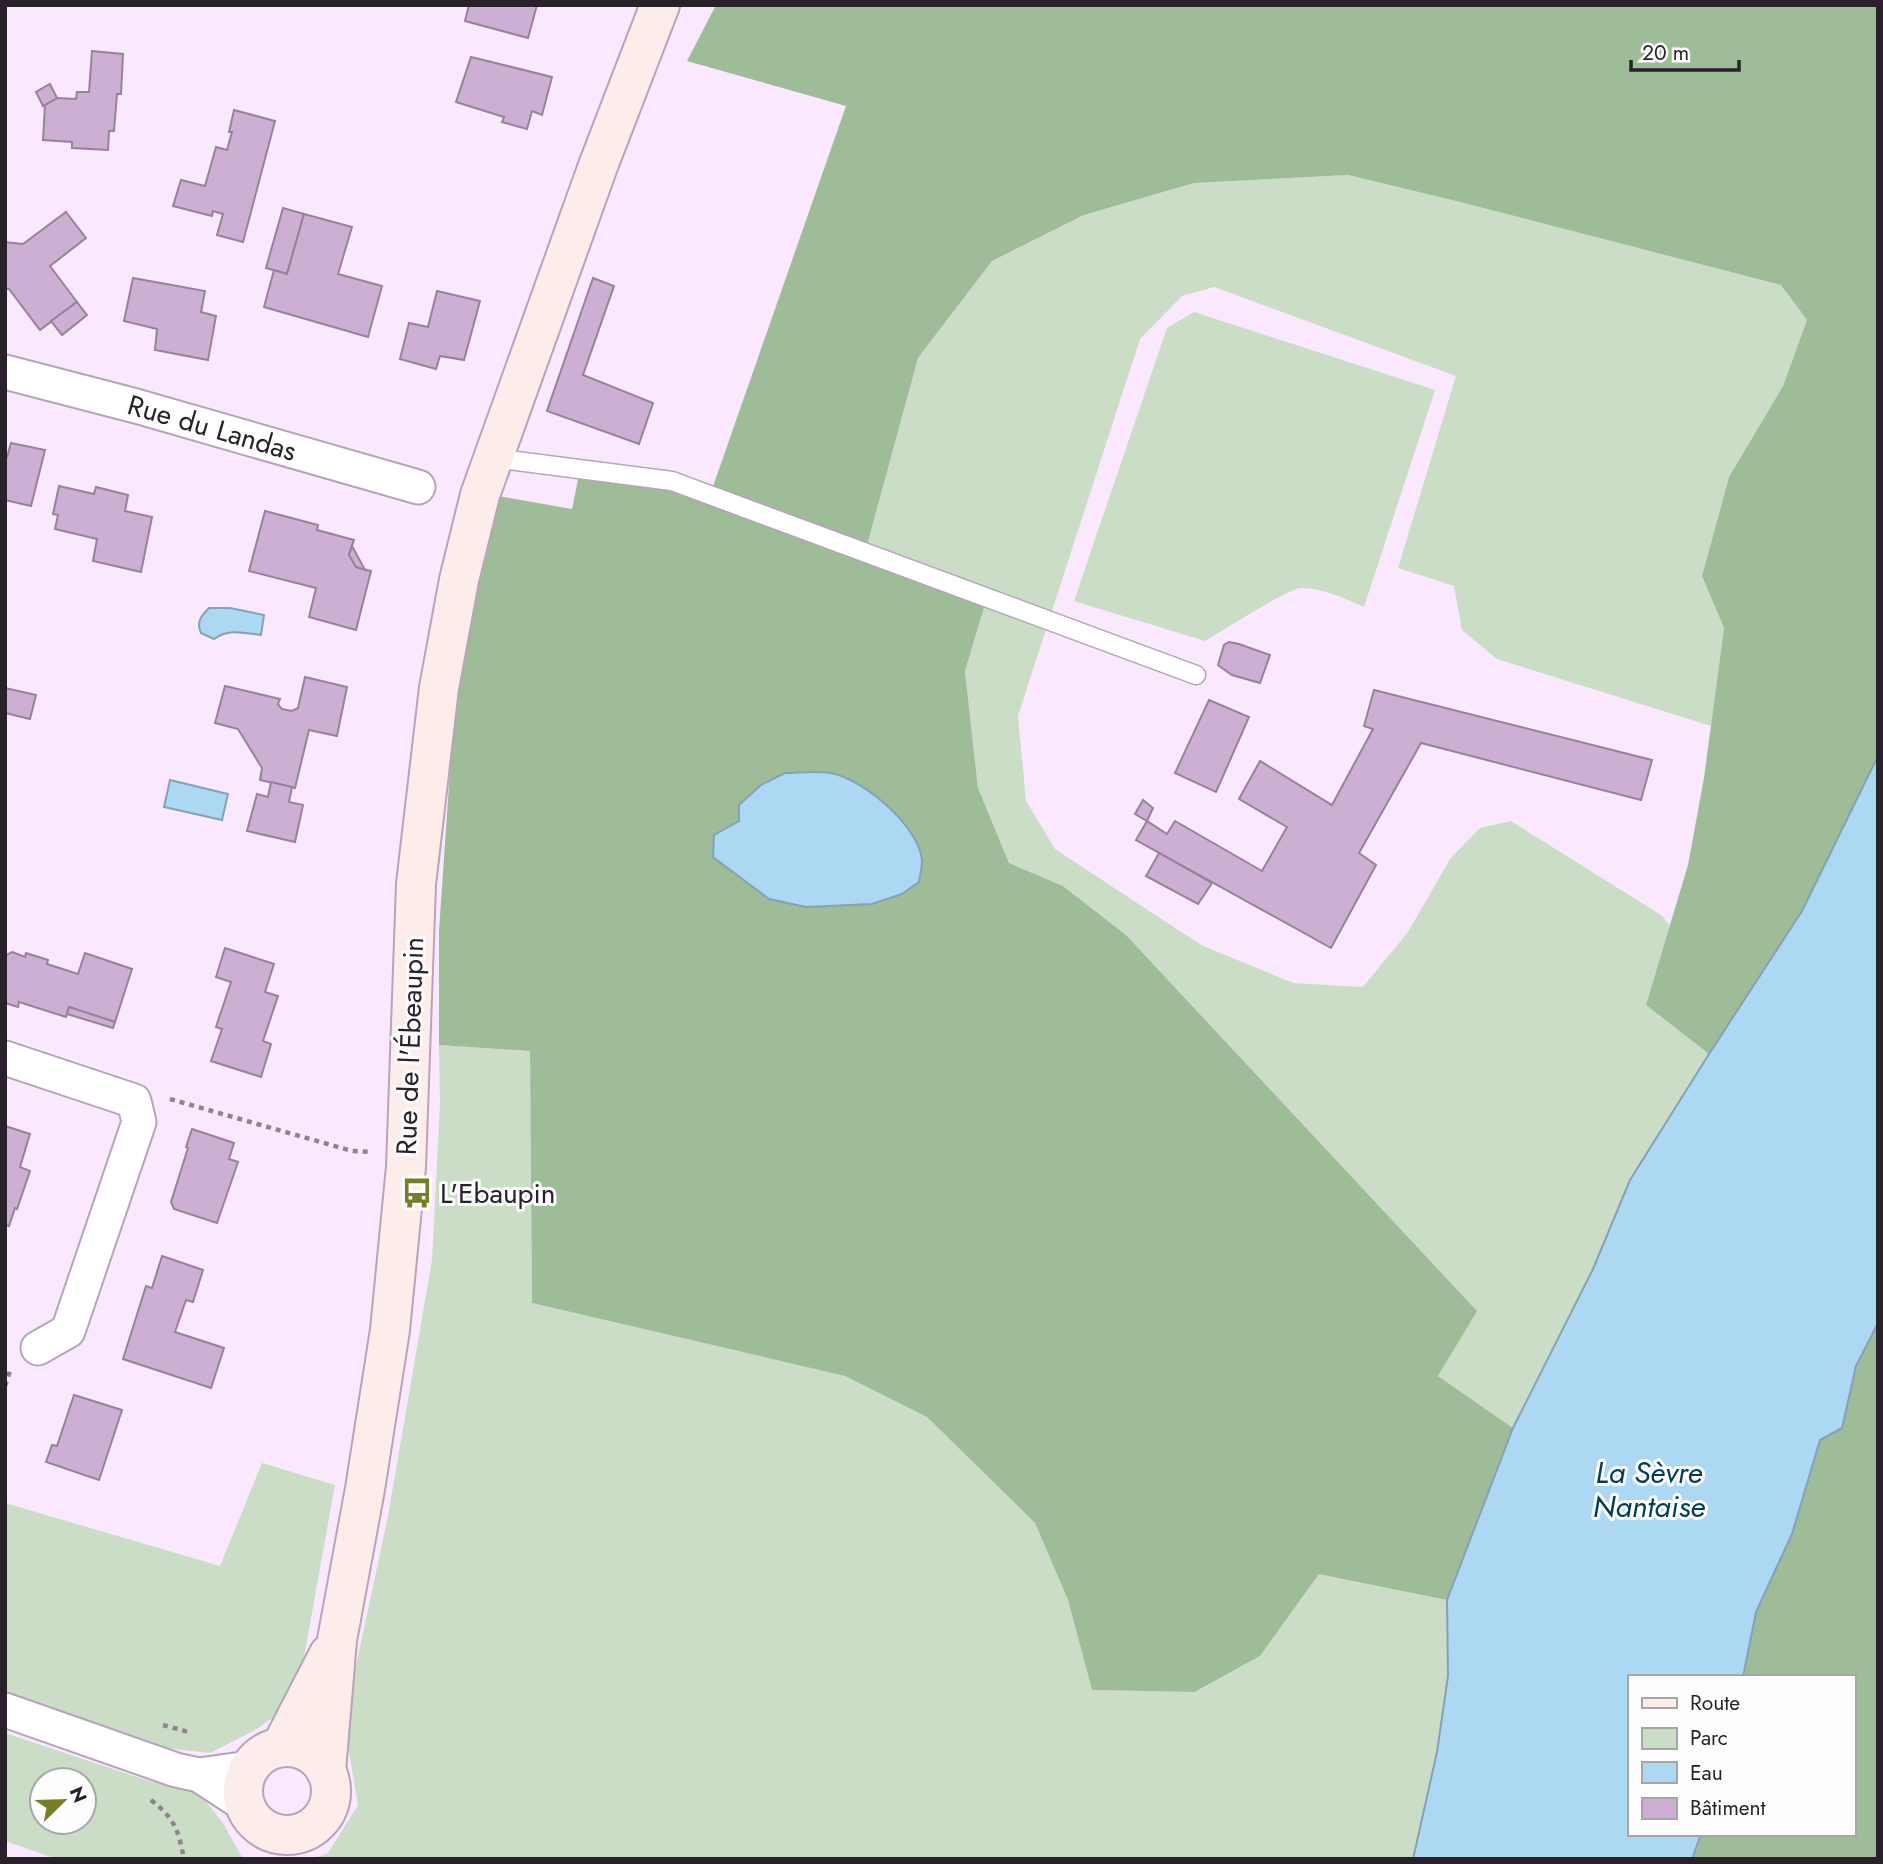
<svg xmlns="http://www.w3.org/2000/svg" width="1883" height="1864" font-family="Jost,sans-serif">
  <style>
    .green { fill: #cbddc6; fill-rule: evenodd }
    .forest { fill: #9ebc97; fill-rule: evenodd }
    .water { fill: #acd8f4; stroke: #85a1b7; stroke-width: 2 }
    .building { fill: #cdafd3; stroke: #96839a; stroke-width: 2 }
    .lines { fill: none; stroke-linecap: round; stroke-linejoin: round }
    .lane-casing { stroke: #b7a3bb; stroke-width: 21 }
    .street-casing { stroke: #b7a3bb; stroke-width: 37 }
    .secondary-casing { stroke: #b7a3bb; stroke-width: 42 }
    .path { stroke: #8f8391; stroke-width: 4.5; stroke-dasharray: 5 5; stroke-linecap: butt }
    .lane { stroke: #fff; stroke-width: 18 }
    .street { stroke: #fff; stroke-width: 33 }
    .secondary { stroke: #fcedeb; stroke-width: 38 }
    .labels { text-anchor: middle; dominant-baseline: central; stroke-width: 6; stroke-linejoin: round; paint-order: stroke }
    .street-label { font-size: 28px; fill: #29212a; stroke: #fdfdfd }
    .poi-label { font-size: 28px; fill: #29212a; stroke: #fdfdfd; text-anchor: start }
    .water-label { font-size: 30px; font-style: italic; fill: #023d58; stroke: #fdfdfd }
  </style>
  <rect width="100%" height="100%" fill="#fae9fe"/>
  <g class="green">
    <polygon points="1348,175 1460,202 1781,285 1807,320 1783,386 1729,477 1702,576 1724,628 1711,726 1497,659 1462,630 1454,586 1398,568 1456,376 1214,287 1182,296 1140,339 1018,716 1026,801 1055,849 1201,945 1293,983 1363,987 1408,932 1450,859 1480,828 1511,821 1661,915 1670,926 1646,1005 1709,1054 1630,1180 1593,1269 1513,1428 1438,1376 1476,1310 1126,935 1063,886 1009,863 978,788 965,671 988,596 866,549 918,358 992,261 1084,215 1194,183"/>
    <path d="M1194,312L1435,390L1364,607C1344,598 1323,588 1301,588C1289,588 1220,632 1205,641L1074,601L1167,328Z"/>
    <polygon points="439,1045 530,1051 532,1303 845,1376 927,1417 1035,1523 1068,1600 1092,1690 1196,1692 1260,1656 1319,1573 1447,1600 1448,1676 1437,1752 1413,1859 312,1859 328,1853 358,1805 344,1722 388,1516 432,1260 440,1103"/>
    <polygon points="262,1463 335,1485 302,1668 279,1713 257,1729 210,1753 157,1747 45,1710 5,1690 5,1503 220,1566"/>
    <path d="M5,1733L149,1781L199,1793L223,1823L243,1859H57L5,1841ZM42,1780H84V1822H42Z"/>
  </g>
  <g class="forest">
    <path d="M716,5H1878V756L1802,911L1709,1054L1646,1005L1688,865L1704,778L1724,628L1702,576L1729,477L1783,386L1807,320L1781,285L1460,202L1348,175L1194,183L1084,215L992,261L918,358L866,549L988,595L965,671L978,788L1009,863L1063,886L1126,935L1477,1311L1438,1376L1513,1428L1447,1600L1319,1574L1260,1656L1195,1692L1092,1690L1068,1600L1035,1523L927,1417L845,1376L532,1303L530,1051L439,1045V931L457,668L498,496L572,509L580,470L711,492L846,106L687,61ZM785,773L834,774L714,835L739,821Z"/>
    <polygon points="1878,1323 1878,1859 1692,1859 1701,1834 1853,1834 1853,1677 1743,1677 1756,1612 1792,1533 1820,1440 1842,1428 1856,1366"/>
  </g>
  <g class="water">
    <path d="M209,608H230L264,615L261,635C244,633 229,628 214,639L201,633C196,622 201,616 209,608Z"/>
    <polygon points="1878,756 1878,1323 1856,1366 1842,1428 1820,1440 1792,1534 1756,1612 1743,1677 1629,1677 1629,1834 1701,1834 1692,1859 1413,1859 1437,1752 1448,1676 1447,1600 1513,1428 1593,1269 1630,1180 1709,1054 1802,911"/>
    <path d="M785,773C801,773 820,770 835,774C866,782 919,827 922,860C922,867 920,876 919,882L902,894L872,904L806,907L769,899L713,857L714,835L739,821V805L761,785Z"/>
    <polygon points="170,780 228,794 222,820 164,807"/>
  </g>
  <g class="building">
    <polygon points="469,5 537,5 528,38 465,21"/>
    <polygon points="92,51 123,54 121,94 117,94 114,131 109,131 108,150 72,148 72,142 43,140 45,105 57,98 76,99 77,92 89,92"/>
    <polygon points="471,57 552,77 542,115 532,111 527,129 502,122 504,117 456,102"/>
    <polygon points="50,84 57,98 43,106 36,92"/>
    <polygon points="234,110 275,121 243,242 217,235 223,214 213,211 212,216 173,206 181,180 205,186 216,147 227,150 232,132 229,132"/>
    <polygon points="283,208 304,214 287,274 266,268"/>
    <polygon points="66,212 86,238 50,266 77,302 40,330 9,289 5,289 5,242 23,244"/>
    <polygon points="304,214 352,227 338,274 382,286 368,337 264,307 274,270 287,274"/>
    <polygon points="133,278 205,291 201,312 216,316 208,360 155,350 157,329 124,321"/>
    <polygon points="593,278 614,286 583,375 653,403 639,444 547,411"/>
    <polygon points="437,291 480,301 464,360 440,356 436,369 400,359 409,323 428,327"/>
    <polygon points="77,302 87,315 62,335 51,321"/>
    <polygon points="11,443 45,450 31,506 5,500 5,457 7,457"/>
    <polygon points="59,486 94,494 96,487 128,495 125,511 152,517 141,572 93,561 97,539 55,529 58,515 53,514"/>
    <polygon points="265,511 318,525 317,530 354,540 349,555 356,567 371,571 356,630 309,617 316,588 249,571"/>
    <polygon points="352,546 365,570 356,567 349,555"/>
    <polygon points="1229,642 1239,644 1270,655 1260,683 1232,675 1218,665 1224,645"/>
    <polygon points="305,677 347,687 337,736 309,730 295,788 260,780 262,768 238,729 215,723 225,686 280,699 278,704 282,709 292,711 298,708"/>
    <polygon points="5,688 36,695 30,719 5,713"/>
    <polygon points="1374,690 1652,760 1641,800 1421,743 1359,853 1376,865 1331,948 1136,840 1147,821 1167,834 1175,821 1262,871 1287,827 1239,799 1260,761 1332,805 1373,729 1364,726"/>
    <polygon points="1209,700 1249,717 1216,792 1175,773"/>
    <polygon points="271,782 292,787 289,802 303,805 295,842 247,831 257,794 268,797"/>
    <polygon points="1143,800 1153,808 1147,821 1135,814"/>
    <polygon points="1159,853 1212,883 1198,904 1146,876"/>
    <polygon points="225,948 274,964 265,992 278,996 263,1041 271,1044 261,1077 211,1061 222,1029 216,1027 231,982 216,977"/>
    <polygon points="12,952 25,957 26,953 48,960 47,964 78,974 85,953 132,969 115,1022 69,1007 66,1017 19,1002 18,1007 5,1003 5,956"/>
    <polygon points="69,1007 115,1022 113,1028 67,1014"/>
    <polygon points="5,1126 30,1134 20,1167 30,1171 17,1209 15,1208 9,1226 5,1225"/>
    <polygon points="192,1129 234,1143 229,1159 238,1162 217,1223 174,1209 171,1202 188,1148 186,1147"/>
    <polygon points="162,1256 203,1270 193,1302 186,1300 175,1332 224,1348 211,1388 123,1359 146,1286 152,1288"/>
    <polygon points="74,1395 122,1410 99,1480 46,1462 52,1445 57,1446"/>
  </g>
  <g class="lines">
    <g class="lane-casing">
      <polyline id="lane" points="493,458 672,481 1196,675"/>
    </g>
    <g class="street-casing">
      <g id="street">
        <polyline points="5,372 136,406 418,487"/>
        <polyline points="5,1058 134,1101 139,1122 68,1331 38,1348"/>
        <polyline points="5,1710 176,1770 199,1775 245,1805"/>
        <polyline points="199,1775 249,1768"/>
      </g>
    </g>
    <g class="secondary-casing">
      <g id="secondary">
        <circle cx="287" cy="1791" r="44"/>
        <polyline points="281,1747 329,1654"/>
        <polyline points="326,1771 337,1640 365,1489 390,1330 406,1167 416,884 439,688 459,580 480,495 598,166 660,5"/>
      </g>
    </g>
    <g class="path">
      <polyline points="170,1099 352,1151 371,1152"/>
      <polyline points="5,1386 11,1368"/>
      <polyline points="163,1725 185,1731 184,1737"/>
      <path d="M151,1800C175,1819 178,1829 184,1859"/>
    </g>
    <use href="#lane" class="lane"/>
    <use href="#street" class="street"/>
    <use href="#secondary" class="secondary"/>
  </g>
  <defs>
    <g id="bus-bare" transform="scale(2.415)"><path d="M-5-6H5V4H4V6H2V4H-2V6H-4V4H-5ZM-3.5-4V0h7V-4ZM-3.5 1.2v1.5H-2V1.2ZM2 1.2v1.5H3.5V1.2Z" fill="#787e28" stroke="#fdfdfd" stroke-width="2.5" paint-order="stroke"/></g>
  </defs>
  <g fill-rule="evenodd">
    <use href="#bus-bare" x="417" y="1193"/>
  </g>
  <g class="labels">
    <g class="street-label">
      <text transform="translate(212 428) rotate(16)">Rue du Landas</text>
      <text transform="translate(410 1046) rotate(-88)">Rue de l'Ébeaupin</text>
    </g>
    <g class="poi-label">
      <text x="440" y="1193">L'Ebaupin</text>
    </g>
    <g class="water-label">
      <text x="1649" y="1472">La Sèvre<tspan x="1649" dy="34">Nantaise</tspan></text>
    </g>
  </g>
  <rect width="1883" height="1864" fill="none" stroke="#29212a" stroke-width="14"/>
  <rect x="1628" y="1675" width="228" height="161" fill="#fdfdfd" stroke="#a8a5a9" stroke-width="2"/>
  <rect x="1642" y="1698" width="35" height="10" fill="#fcedeb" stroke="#a8a5a9" stroke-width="2"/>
  <text x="1690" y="1710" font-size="21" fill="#29212a">Route</text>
  <rect x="1642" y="1728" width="35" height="21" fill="#cbddc6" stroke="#a8a5a9" stroke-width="2"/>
  <text x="1690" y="1745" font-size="21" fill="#29212a">Parc</text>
  <rect x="1642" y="1762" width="35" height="21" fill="#acd8f4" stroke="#a8a5a9" stroke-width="2"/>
  <text x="1690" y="1780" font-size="21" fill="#29212a">Eau</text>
  <rect x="1642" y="1798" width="35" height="21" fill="#cdafd3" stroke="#a8a5a9" stroke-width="2"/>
  <text x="1690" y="1815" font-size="21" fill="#29212a">Bâtiment</text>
  <g transform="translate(63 1801) rotate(67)"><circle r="33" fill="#fdfdfd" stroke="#a8a5a9" stroke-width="2"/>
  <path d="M0-5L12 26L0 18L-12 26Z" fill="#787e28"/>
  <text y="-10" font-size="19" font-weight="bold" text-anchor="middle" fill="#29212a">N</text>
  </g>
  <path d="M1631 60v10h108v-10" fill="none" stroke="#29212a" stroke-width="3.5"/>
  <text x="1642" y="60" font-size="21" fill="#29212a" stroke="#fdfdfd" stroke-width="5" paint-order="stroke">20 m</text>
</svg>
